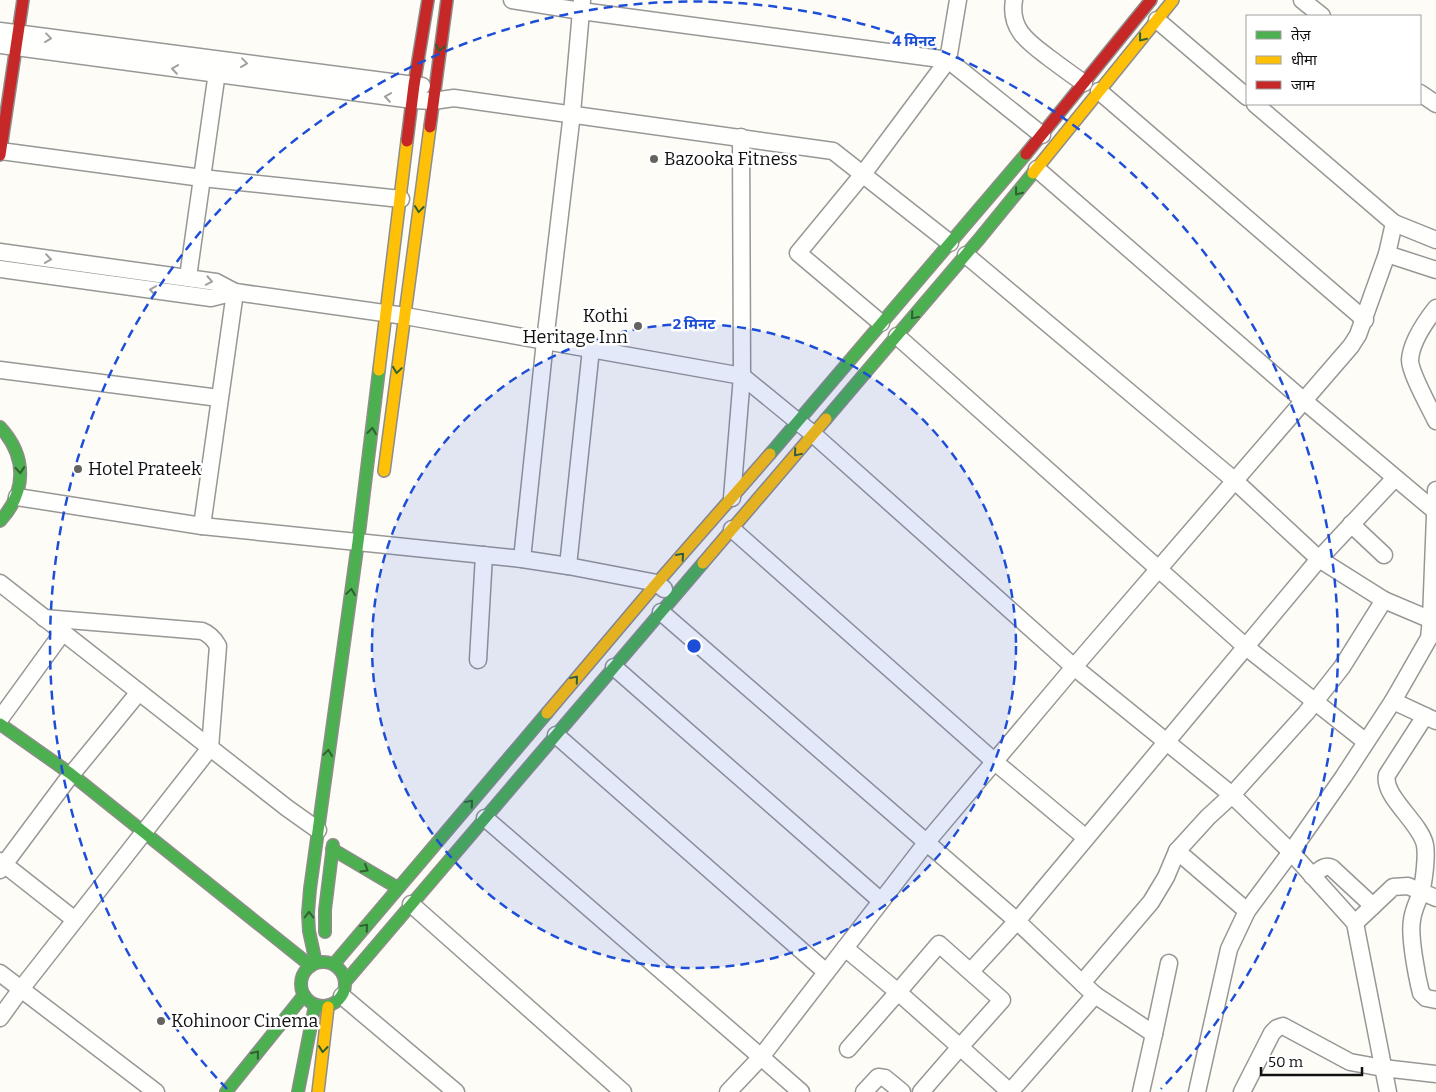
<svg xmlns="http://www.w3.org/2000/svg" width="1436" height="1092" font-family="Bitter,'Noto Sans Devanagari',serif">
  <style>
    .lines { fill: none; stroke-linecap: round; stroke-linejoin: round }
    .street-casing { stroke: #979795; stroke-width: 19 }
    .fast-casing { stroke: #8e8d8b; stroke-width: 14 }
    .slow-casing { stroke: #8e8d8b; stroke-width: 14 }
    .jam-casing { stroke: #8e8d8b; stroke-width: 14 }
    .street { stroke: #fffffe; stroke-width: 16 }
    .fast { stroke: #4caf50; stroke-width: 11 }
    .slow { stroke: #ffc107; stroke-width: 11 }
    .jam { stroke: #c62828; stroke-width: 11 }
    .oneway { stroke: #a0a09f }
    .oneway2 { stroke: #2e6030 }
    .ring { fill: none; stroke: #1d4ed8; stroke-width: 2.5; stroke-dasharray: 9 6 }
    .poi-dot { fill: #646362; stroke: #fff; stroke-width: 2 }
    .labels { text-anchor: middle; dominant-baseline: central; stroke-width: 5; stroke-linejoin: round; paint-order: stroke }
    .poi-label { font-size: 18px; fill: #111; stroke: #fff; text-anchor: start }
    .centre { fill: #1d4ed8; stroke: #fff; stroke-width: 2.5 }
    .ring-label { font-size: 15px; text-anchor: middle; font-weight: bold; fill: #1d4ed8; stroke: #fff; stroke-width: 5; stroke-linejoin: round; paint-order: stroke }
  </style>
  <rect width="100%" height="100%" fill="#fdfcf7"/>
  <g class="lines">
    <g class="street-casing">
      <g id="street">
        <polyline points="512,0 581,11 948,60 1042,135"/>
        <path d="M1014,0C1009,29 1028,42 1048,57C1060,66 1072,75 1084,83"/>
        <polyline points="1302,0 1322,16"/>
        <polyline points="1157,20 1247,97"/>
        <polyline points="0,31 422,86"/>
        <polyline points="0,45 413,100 433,101 454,98 833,151 950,243"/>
        <polyline points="1099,91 1365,320"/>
        <polyline points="1420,93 1436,104"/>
        <polyline points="0,151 202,178 401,199"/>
        <polyline points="1037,169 1303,400 1435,511"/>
        <polyline points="1394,223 1436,240"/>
        <polyline points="0,252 216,282 235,292 405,316 742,376 813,434 1074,667 1232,795 1291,852 1355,923 1388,1092"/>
        <polyline points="1387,254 1436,270"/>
        <polyline points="966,255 1234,480 1319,559 1384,600 1342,667 1306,713 1232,795 1208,817 1177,851 1166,877 1151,902 1082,983 1095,995 1010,1092"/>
        <polyline points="0,269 211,298 235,292"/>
        <polyline points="188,277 218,65"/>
        <path d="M1436,308C1425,322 1411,342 1410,360C1410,373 1430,408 1436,421"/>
        <polyline points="881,323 798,253 863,174 948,60 958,0"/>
        <polyline points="897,336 1246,647 1366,742"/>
        <polyline points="0,370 219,398"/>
        <polyline points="17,497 202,526 522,559 568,566 657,583 664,589"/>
        <polyline points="732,498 742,376 741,137"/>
        <polyline points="1351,524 1384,555"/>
        <polyline points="202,526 235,292"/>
        <polyline points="732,529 995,762 1086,838"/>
        <polyline points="522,559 545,341 572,113 582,0"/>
        <polyline points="568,566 591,349"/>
        <polyline points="0,583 287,808 318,830"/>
        <polyline points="1384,600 1436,622"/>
        <polyline points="661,612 1017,921 1082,983"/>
        <polyline points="478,660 484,555"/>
        <polyline points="614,667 881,901"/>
        <polyline points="1393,701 1436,721"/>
        <path d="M1425,716L1387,775C1382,796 1421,823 1425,845C1427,856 1424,884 1420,895C1417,903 1413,911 1412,920C1409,936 1417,977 1421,993L1426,998L1436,1000"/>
        <polyline points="0,719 63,632"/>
        <polyline points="556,735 826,972"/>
        <polyline points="485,818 761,1057 801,1092"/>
        <polyline points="1177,851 1247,911"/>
        <polyline points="0,861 75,920"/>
        <polyline points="0,870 67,780 139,692"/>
        <path d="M1312,876C1319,871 1324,864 1332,868L1373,906"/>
        <polyline points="411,904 623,1092"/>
        <polyline points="1355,923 1393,887 1408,886 1436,898"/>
        <polyline points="845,948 898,992 939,944 1002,1000 960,1047 1010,1092"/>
        <polyline points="971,971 1017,921 1319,559 1395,478"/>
        <polyline points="0,973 156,1092"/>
        <polyline points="1095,995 1154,1034 1141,1092"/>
        <polyline points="342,996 456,1092"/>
        <path d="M0,1018L21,989L210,748L218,646C214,639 210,634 202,631L44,618"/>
        <polyline points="1154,1034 1169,963"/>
        <polyline points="848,1049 898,992 960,1047 921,1092"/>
        <polyline points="728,1092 761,1057 926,843 1074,667 1351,346 1358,335 1387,254 1394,223 1255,104"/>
        <polyline points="864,1092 878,1077 885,1078 902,1092"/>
        <polyline points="1197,1092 1229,949 1247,911 1291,852 1344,776 1393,701 1429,638 1431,619 1436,490"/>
        <polyline points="1242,1092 1272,1033 1277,1028 1283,1026 1350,1062 1383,1068 1436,1074"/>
      </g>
    </g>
    <g class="fast-casing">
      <g id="fast">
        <polyline points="826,419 980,238 1033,173"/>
        <path d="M0,427C27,456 27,492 0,521"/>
        <polyline points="770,454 1026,154"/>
        <polyline points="0,724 71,774 311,966"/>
        <polyline points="332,849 398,888"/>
        <polyline points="325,932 325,910 333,845"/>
        <circle cx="323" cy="984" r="22"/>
        <polyline points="316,963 309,931 308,913 310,889 358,542 379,370"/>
        <polyline points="334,964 547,713"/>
        <polyline points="346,981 703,563"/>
        <polyline points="226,1092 304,995"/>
        <polyline points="298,1092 315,1005"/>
      </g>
    </g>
    <g class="slow-casing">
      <g id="slow">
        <polyline points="1033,173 1173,0"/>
        <polyline points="379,370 407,141"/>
        <polyline points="384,471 430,127"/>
        <polyline points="703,563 826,419"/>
        <polyline points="547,713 657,583 770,454"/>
        <polyline points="318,1092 328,1007"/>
      </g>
    </g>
    <g class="jam-casing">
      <g id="jam">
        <polyline points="430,127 447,0"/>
        <polyline points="407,141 414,85 428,0"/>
        <polyline points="1026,154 1151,0"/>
        <polyline points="0,155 23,0"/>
      </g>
    </g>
    <use href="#street" class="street"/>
    <use href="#fast" class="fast"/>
    <use href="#slow" class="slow"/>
    <use href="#jam" class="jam"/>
  </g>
  <defs><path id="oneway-chevron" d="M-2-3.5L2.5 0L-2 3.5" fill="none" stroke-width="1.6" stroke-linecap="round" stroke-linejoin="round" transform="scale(1.25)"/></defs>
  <g class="oneway">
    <use href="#oneway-chevron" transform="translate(48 38) rotate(7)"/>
    <use href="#oneway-chevron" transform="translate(244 63) rotate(7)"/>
    <use href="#oneway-chevron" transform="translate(175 69) rotate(-172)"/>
    <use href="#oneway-chevron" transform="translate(388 97) rotate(-172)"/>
    <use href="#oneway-chevron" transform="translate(48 259) rotate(8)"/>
    <use href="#oneway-chevron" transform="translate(209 281) rotate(11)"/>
    <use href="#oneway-chevron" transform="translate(153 290) rotate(-172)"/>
  </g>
  <g class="oneway2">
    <use href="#oneway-chevron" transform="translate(1142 38) rotate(129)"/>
    <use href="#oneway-chevron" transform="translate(440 48) rotate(98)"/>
    <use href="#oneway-chevron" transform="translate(1018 192) rotate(129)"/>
    <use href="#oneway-chevron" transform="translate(419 209) rotate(97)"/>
    <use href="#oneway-chevron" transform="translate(914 316) rotate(130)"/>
    <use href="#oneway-chevron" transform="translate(397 370) rotate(98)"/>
    <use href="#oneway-chevron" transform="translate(372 431) rotate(-83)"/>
    <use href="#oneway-chevron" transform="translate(797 453) rotate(130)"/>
    <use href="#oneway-chevron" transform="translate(20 470) rotate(85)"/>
    <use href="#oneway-chevron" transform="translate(681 556) rotate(-49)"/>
    <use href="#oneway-chevron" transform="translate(351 592) rotate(-82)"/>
    <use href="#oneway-chevron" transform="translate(575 679) rotate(-50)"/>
    <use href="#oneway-chevron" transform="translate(328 753) rotate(-82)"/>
    <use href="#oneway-chevron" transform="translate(470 803) rotate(-50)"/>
    <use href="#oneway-chevron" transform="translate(365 869) rotate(30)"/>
    <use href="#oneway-chevron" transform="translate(309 915) rotate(-90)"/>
    <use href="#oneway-chevron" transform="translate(365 927) rotate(-50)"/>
    <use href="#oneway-chevron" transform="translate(323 1049) rotate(96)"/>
    <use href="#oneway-chevron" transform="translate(256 1054) rotate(-51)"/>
  </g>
  <circle cx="694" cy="646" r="322" fill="#1d4ed8" fill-opacity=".12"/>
  <g class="ring">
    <circle cx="694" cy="646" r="322"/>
    <path d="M227 1089A644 644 0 1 1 1161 1089"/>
  </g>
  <g class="poi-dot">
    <circle cx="654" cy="159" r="5"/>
    <circle cx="638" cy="326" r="5"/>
    <circle cx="78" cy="469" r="5"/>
    <circle cx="161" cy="1021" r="5"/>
  </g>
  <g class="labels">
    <g class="poi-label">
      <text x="664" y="159">Bazooka Fitness</text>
      <text x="628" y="316" text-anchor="end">Kothi<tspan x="628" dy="21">Heritage Inn</tspan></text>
      <text x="88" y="469">Hotel Prateek</text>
      <text x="171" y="1021">Kohinoor Cinema</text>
    </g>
  </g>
  <circle cx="694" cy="646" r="8" class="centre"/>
  <g class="ring-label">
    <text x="914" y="46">4 मिनट</text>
    <text x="694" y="329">2 मिनट</text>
  </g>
  <rect x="1246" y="15" width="175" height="90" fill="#ffffff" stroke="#a0a0a0"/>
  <rect x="1256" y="31" width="25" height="8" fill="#4caf50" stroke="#a0a0a0"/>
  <text x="1291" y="40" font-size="15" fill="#111111">तेज़</text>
  <rect x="1256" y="56" width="25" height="8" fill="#ffc107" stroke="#a0a0a0"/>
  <text x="1291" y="65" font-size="15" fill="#111111">धीमा</text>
  <rect x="1256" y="81" width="25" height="8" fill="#c62828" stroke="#a0a0a0"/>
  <text x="1291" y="90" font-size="15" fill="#111111">जाम</text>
  <path d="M1261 1067v8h101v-8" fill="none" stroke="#111111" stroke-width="2.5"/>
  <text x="1268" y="1067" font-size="15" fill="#111111" stroke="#ffffff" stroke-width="4" paint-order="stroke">50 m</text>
</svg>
